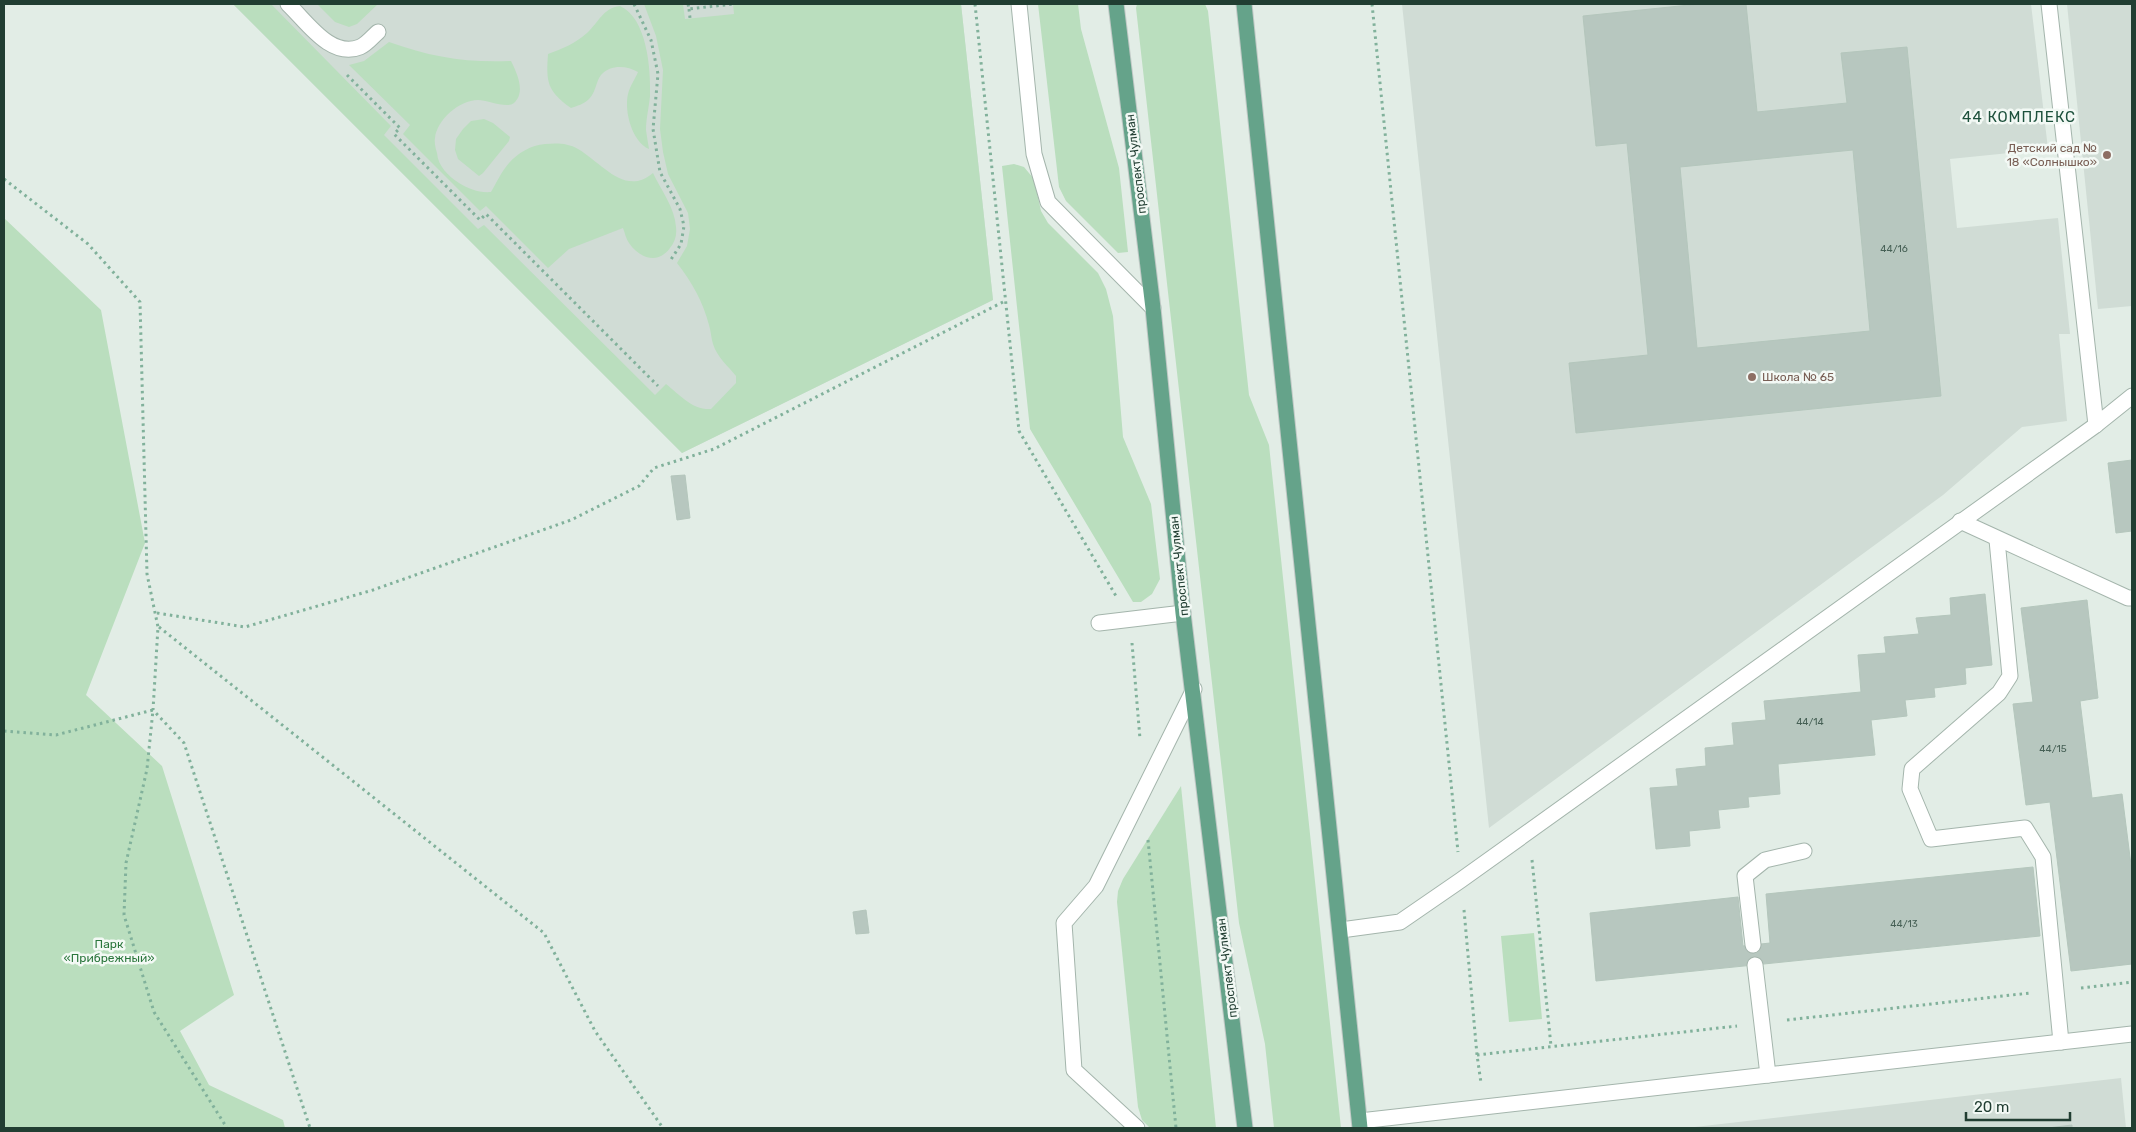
<svg xmlns="http://www.w3.org/2000/svg" width="2136" height="1132" font-family="Rubik,sans-serif">
  <style>
    .built { fill: #d0dcd5 }
    .green { fill: #badebe }
    .building { fill: #b7c7bf; stroke: #b4c6bc; fill-rule: evenodd }
    .lines { fill: none; stroke-linecap: round; stroke-linejoin: round }
    .minor-casing { stroke: #a4b5ac; stroke-width: 17 }
    .major-casing { stroke: #c1c9c6; stroke-width: 17 }
    .path { stroke: #81b19b; stroke-width: 3; stroke-dasharray: 2.5 4; stroke-linecap: butt }
    .minor { stroke: #fff; stroke-width: 15 }
    .major { stroke: #65a38a; stroke-width: 15 }
    .education-dot { fill: #8d6e63; stroke: #f3f9f5; stroke-width: 2 }
    .labels { text-anchor: middle; dominant-baseline: central; stroke-width: 5; stroke-linejoin: round; paint-order: stroke }
    .number-label { font-size: 10px; fill: #466055 }
    .education-label { font-size: 12px; fill: #785e54; stroke: #f3f9f5; text-anchor: end }
    .street-label { font-size: 12px; fill: #213e32; stroke: #f3f9f5 }
    .park-label { font-size: 12px; fill: #2a763c; stroke: #f3f9f5 }
    .quarter-label { font-size: 15px; letter-spacing: 1px; fill: #1d513c; stroke: #f3f9f5 }
  </style>
  <rect width="100%" height="100%" fill="#e2ede6"/>
  <g class="built">
    <polygon points="233,4 961,4 993,300 682,453"/>
    <polygon points="1402,4 2031,4 2048,149 1950,159 1957,228 2058,218 2070,334 2059,334 2067,421 2022,427 1943,495 1489,828"/>
    <polygon points="2067,4 2132,4 2132,306 2098,309"/>
    <polygon points="2121,1078 2126,1128 1686,1128"/>
  </g>
  <g class="green">
    <path d="M233,4H271L391,126L384,135L478,229L484,225L655,395L666,384C680,395 692,410 711,409L736,383V376C728,366 717,357 713,344C711,338 711,331 709,325C703,302 692,282 677,263L687,246L690,229L688,213L668,174L663,152L660,129L663,70L656,36L644,4H683L685,19L734,14L733,4H961L993,300L682,453Z"/>
    <polygon points="317,4 378,4 357,24 349,27 335,22"/>
    <polygon points="1038,4 1078,4 1081,29 1119,168 1128,252 1118,253 1066,201 1059,187"/>
    <polygon points="1137,4 1205,4 1208,11 1249,395 1269,445 1341,1128 1274,1128 1265,1044 1239,923 1136,8"/>
    <path d="M620,6C647,18 651,69 650,96C649,107 646,119 646,130C647,137 648,143 649,149C632,142 624,111 628,94C630,86 635,79 638,72C627,66 611,64 601,75C596,81 596,92 589,99C584,104 577,106 571,108C547,91 546,82 548,54C562,49 576,43 587,33C599,22 603,8 620,6Z"/>
    <path d="M389,42C431,57 466,63 511,61C517,73 526,92 514,103C507,109 487,100 478,100C459,100 437,120 435,138C434,143 436,149 437,153C438,166 448,176 459,183C469,189 479,193 491,192C497,182 501,172 509,163C518,153 531,145 545,144C557,143 568,143 578,149C602,163 625,197 653,173C661,190 675,208 676,227C677,235 675,242 670,248C658,265 639,258 629,243C626,239 625,233 623,228L569,249L548,268L486,206L480,211L403,134L410,125L349,65L364,61Z"/>
    <polygon points="484,119 493,123 510,137 509,141 483,173 479,176 458,159 455,150 456,139 463,129 471,121"/>
    <polygon points="1014,164 1024,167 1034,179 1041,211 1048,223 1098,273 1106,289 1113,316 1123,437 1151,504 1160,579 1152,594 1141,602 1133,602 1030,429 1002,166"/>
    <polygon points="4,218 101,310 145,543 86,695 162,766 234,995 180,1031 209,1085 283,1120 285,1128 4,1128"/>
    <polygon points="1181,786 1216,1128 1150,1128 1142,1120 1138,1107 1117,902 1118,891 1123,879"/>
    <polygon points="1534,933 1542,1019 1509,1022 1501,936"/>
  </g>
  <g class="building">
    <path d="M1699,4H1746L1757,112L1847,103L1841,53L1907,47L1941,396L1576,433L1569,363L1648,355L1627,143L1596,146L1583,16ZM1853,150L1870,331L1697,348L1680,167Z"/>
    <polygon points="2132,460 2132,531 2116,533 2108,463"/>
    <polygon points="685,475 690,518 677,520 671,476"/>
    <polygon points="1985,594 1992,665 1965,668 1966,684 1934,688 1935,697 1905,700 1907,716 1871,720 1875,755 1778,764 1780,794 1748,797 1749,807 1718,810 1720,828 1689,831 1690,846 1656,849 1650,788 1678,786 1676,769 1706,766 1705,748 1734,745 1732,723 1766,720 1764,701 1861,692 1858,655 1886,653 1884,637 1919,634 1916,618 1951,615 1950,598"/>
    <polygon points="2087,600 2098,698 2080,701 2092,798 2122,794 2132,873 2132,964 2071,971 2050,802 2026,805 2013,704 2033,702 2021,608"/>
    <polygon points="2033,867 2040,936 1596,981 1590,913 1738,897 1743,946 1770,943 1766,894"/>
    <polygon points="866,910 869,933 856,934 853,912"/>
    <polygon points="2072,1125 2072,1128 2048,1128"/>
  </g>
  <g class="lines">
    <g class="minor-casing">
      <g id="minor">
        <path d="M288,4C307,22 331,59 360,47C367,44 373,36 378,32"/>
        <polyline points="1019,4 1034,154 1048,202 1153,308"/>
        <polyline points="2049,4 2096,425"/>
        <polyline points="1960,521 2128,598 2132,598"/>
        <polyline points="1997,540 2010,676 1999,693 1912,769 1910,789 1931,839 2025,828 2043,857 2061,1042"/>
        <polyline points="1099,623 1183,613"/>
        <polyline points="1341,930 1400,922 1461,880 2096,425 2132,396"/>
        <polyline points="1753,945 1745,876 1765,860 1804,851"/>
        <polyline points="1755,965 1768,1075"/>
        <polyline points="1360,1121 2132,1034"/>
        <polyline points="1137,1128 1074,1070 1064,923 1096,886 1194,689"/>
      </g>
    </g>
    <g class="major-casing">
      <g id="major">
        <polyline points="1116,4 1153,308 1183,613 1245,1128"/>
        <polyline points="1244,4 1360,1128"/>
      </g>
    </g>
    <g class="path">
      <polyline points="634,4 651,40 658,74 653,129 660,172 680,209 684,226 681,244 670,261"/>
      <polyline points="688,4 689,9 733,4"/>
      <polyline points="975,4 1019,431 1116,596"/>
      <polyline points="1372,4 1458,852"/>
      <polyline points="689,9 690,18"/>
      <polyline points="347,75 400,128 394,134 480,220 486,214 658,386"/>
      <polyline points="4,179 88,244 140,302 147,574 158,627 153,710 184,743 310,1128"/>
      <polyline points="157,613 245,627 373,590 571,520 639,486 654,468 714,449 1005,301"/>
      <polyline points="159,627 544,933 595,1031 663,1128"/>
      <polyline points="1132,643 1140,739"/>
      <polyline points="4,731 56,735 153,710 147,769 126,863 124,915 154,1012 227,1128"/>
      <polyline points="1148,840 1176,1128"/>
      <polyline points="1532,860 1551,1046"/>
      <polyline points="1464,910 1477,1055 1481,1083"/>
      <polyline points="2081,988 2132,982"/>
      <polyline points="1787,1020 2030,993"/>
      <polyline points="1477,1055 1737,1026"/>
    </g>
    <use href="#minor" class="minor"/>
    <use href="#major" class="major"/>
  </g>
  <g class="education-dot">
    <circle cx="2107" cy="155" r="5"/>
    <circle cx="1752" cy="377" r="5"/>
  </g>
  <g class="labels">
    <g class="number-label">
      <text x="1894" y="249">44/16</text>
      <text x="1810" y="722">44/14</text>
      <text x="2053" y="749">44/15</text>
      <text x="1904" y="924">44/13</text>
    </g>
    <g class="education-label">
      <text x="2097" y="148">Детский сад №<tspan x="2097" dy="14">18 «Солнышко»</tspan></text>
      <text x="1762" y="377" text-anchor="start">Школа № 65</text>
    </g>
    <g class="street-label">
      <text transform="translate(1136 164) rotate(-97)">проспект Чулман</text>
      <text transform="translate(1179 566) rotate(-96)">проспект Чулман</text>
      <text transform="translate(1227 968) rotate(-97)">проспект Чулман</text>
    </g>
    <g class="park-label">
      <text x="109" y="944">Парк<tspan x="109" dy="14">«Прибрежный»</tspan></text>
    </g>
    <g class="quarter-label">
      <text x="2019" y="117">44 КОМПЛЕКС</text>
    </g>
  </g>
  <rect width="2136" height="1132" fill="none" stroke="#213e32" stroke-width="10"/>
  <path d="M1966 1112v8h104v-8" fill="none" stroke="#213e32" stroke-width="2.5"/>
  <text x="1974" y="1112" font-size="15" fill="#213e32" stroke="#f3f9f5" stroke-width="4" paint-order="stroke">20 m</text>
</svg>
